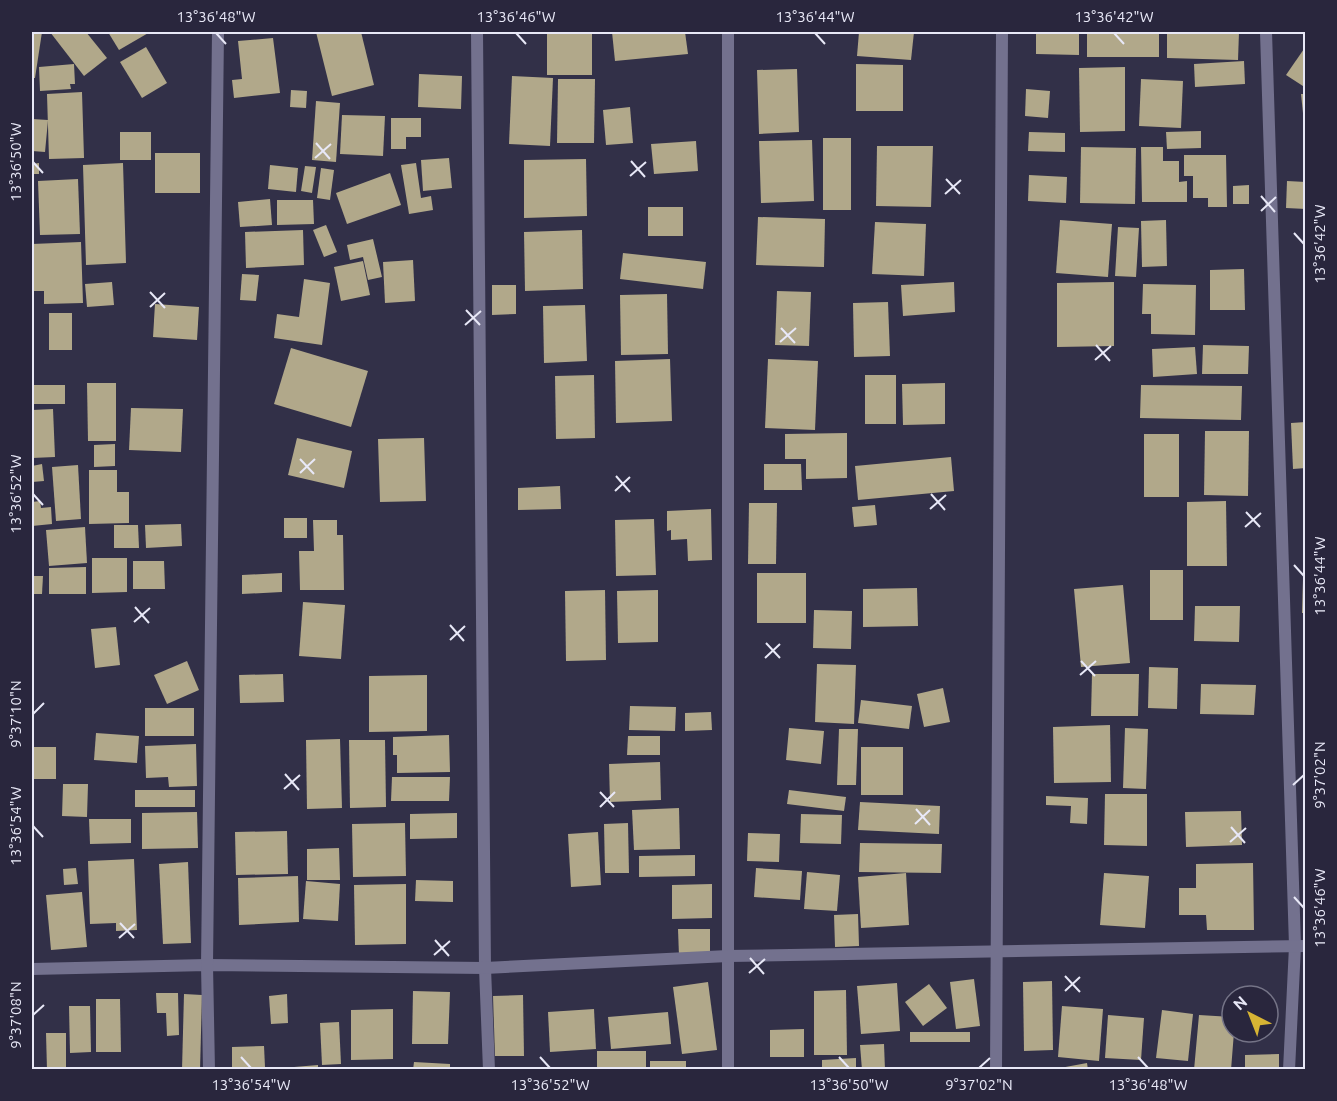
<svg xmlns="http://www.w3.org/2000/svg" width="1337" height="1101" font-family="Ubuntu,sans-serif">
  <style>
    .building { fill: #b1a88a }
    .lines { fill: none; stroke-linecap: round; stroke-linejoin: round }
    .minor { stroke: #73718e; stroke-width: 12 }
    .ticks { fill: none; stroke: #e8e8f7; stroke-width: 2 }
    .neatline { fill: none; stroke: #e8e8f7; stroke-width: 2 }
    .ticks-label { font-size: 15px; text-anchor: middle; fill: #e8e8f7 }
  </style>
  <rect width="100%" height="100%" fill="#323048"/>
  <g class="building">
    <polygon points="32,32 42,32 35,78 32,78"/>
    <polygon points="50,32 86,32 107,58 84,76"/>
    <polygon points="108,32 150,32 119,50"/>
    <polygon points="316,32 361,32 374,85 332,96"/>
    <rect x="547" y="32" width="45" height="43"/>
    <polygon points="612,32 685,32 688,54 615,61"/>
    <polygon points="859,32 914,32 911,60 857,56"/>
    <polygon points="1036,32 1079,32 1079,55 1036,54"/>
    <rect x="1087" y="32" width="72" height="25"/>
    <polygon points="1167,32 1239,32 1238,60 1167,58"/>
    <polygon points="273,38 280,93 234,98 232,80 242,79 238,41"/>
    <polygon points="1306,46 1306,88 1286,75"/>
    <polygon points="146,47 167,83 142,98 120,62"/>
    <polygon points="1244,61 1245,84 1195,87 1194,64"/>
    <polygon points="74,64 75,84 70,84 71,89 40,91 39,67"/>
    <polygon points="856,64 903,65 903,111 856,111"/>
    <polygon points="1125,67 1125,131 1080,132 1079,68"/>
    <polygon points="797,69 799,132 759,134 757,70"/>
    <polygon points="419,74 462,76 461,109 418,107"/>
    <polygon points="512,76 553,78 550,146 509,144"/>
    <polygon points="558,79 595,79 594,143 557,143"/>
    <polygon points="1141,79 1183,81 1181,128 1139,126"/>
    <polygon points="1026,89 1050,91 1048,118 1025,116"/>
    <polygon points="291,90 307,91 306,108 290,107"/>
    <polygon points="82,92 84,158 49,159 47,94"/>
    <polygon points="1301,94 1306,94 1306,113 1303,113"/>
    <polygon points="316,101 340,103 336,162 312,160"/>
    <polygon points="630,107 633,143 606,145 603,110"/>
    <polygon points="342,115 385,116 383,156 340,154"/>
    <polygon points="391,118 421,118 421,137 406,137 406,149 391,149"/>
    <polygon points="32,119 48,120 45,152 32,151"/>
    <polygon points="1201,131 1201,148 1167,149 1166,132"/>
    <rect x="120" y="132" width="31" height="28"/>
    <polygon points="1029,132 1065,133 1065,152 1028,151"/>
    <rect x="823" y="138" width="28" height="72"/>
    <polygon points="812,140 814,201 761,203 759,141"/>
    <polygon points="696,141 698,171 654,174 651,144"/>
    <polygon points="877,146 933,146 931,207 876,206"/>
    <polygon points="1081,147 1136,148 1135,204 1080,203"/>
    <polygon points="1141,147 1163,147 1163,161 1179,161 1179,182 1187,181 1187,202 1142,202"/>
    <rect x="155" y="153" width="45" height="40"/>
    <polygon points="1184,155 1226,155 1227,207 1208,207 1208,198 1193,198 1193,176 1184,176"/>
    <polygon points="449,158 452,188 423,191 421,160"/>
    <polygon points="586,159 587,216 524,218 524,160"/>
    <polygon points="39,163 39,174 32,174 32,164"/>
    <polygon points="123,163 126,263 86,265 83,165"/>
    <polygon points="416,163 421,198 431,196 433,210 409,214 401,165"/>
    <polygon points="270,165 298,168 296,192 268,189"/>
    <polygon points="305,166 316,167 312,193 301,191"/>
    <polygon points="321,168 334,170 330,200 317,198"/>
    <polygon points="390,173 401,205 347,224 336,193"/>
    <polygon points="1029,175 1067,177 1066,203 1028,201"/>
    <polygon points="78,179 80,234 40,235 38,181"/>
    <polygon points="1287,181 1306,182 1306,209 1286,208"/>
    <polygon points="1249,185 1249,204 1233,204 1233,186"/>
    <polygon points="270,199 272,225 240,227 238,202"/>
    <polygon points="277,200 313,200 314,224 277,225"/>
    <rect x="648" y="207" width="35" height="29"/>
    <polygon points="758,217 825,219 824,267 756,265"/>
    <polygon points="1060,220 1112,224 1108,277 1056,273"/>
    <polygon points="1166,220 1167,266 1142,267 1141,221"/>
    <polygon points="875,222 926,224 924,276 872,274"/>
    <polygon points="326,225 337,252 324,257 313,230"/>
    <polygon points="1118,227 1139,228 1136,277 1115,276"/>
    <polygon points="303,230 304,265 246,268 245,232"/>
    <polygon points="582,230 583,289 525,291 524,232"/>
    <polygon points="373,239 382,277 368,280 363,257 350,260 347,245"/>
    <polygon points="81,242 83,303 44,304 44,291 32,291 32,244"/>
    <polygon points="623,253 706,262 703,289 620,279"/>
    <polygon points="413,260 415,301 385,303 383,262"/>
    <polygon points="363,261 370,295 341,301 334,267"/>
    <polygon points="1244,269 1245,310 1210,310 1210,270"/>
    <polygon points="242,274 259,275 256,301 240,300"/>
    <polygon points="304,279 330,283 322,345 274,338 277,314 299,317"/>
    <polygon points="112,282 114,305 87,307 85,284"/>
    <polygon points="954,282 955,312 903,316 901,285"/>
    <polygon points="1114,282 1114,346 1057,347 1057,283"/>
    <polygon points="1143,284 1196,285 1195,335 1151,334 1151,314 1142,314"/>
    <polygon points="492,285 516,285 516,314 492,315"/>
    <polygon points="777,291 811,292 809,346 775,345"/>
    <polygon points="667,294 668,354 621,355 620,295"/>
    <polygon points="888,302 890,356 854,357 853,303"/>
    <polygon points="155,304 199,307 197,340 153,337"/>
    <polygon points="585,305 587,361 544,363 543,306"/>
    <rect x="49" y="313" width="23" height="37"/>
    <polygon points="1203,345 1249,346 1248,374 1202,374"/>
    <polygon points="1195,347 1197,374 1153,377 1152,349"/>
    <polygon points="291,348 368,371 351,427 274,404"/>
    <polygon points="670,359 672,421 616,423 615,361"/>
    <polygon points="768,359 818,361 815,430 765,428"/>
    <polygon points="594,375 595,438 556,439 555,376"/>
    <rect x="865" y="375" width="31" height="49"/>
    <polygon points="87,383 116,383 116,441 88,441"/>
    <polygon points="945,383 945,424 903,425 902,384"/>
    <rect x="32" y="385" width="33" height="19"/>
    <polygon points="1141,385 1242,386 1241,420 1140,418"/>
    <polygon points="131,408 183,409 181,452 129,450"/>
    <polygon points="53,409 55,457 32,458 32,410"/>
    <polygon points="1306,422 1306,468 1293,469 1291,423"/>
    <polygon points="1205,431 1249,431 1248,496 1204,495"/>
    <polygon points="847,433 847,478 806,479 806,459 785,459 785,434"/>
    <rect x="1144" y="434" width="35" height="63"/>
    <polygon points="297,438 352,451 344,488 288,475"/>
    <polygon points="424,438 426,501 380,502 378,439"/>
    <polygon points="115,444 115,466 94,467 94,445"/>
    <polygon points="951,457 954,491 858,500 855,466"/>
    <polygon points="42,464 44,481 32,482 32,466"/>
    <polygon points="764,464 801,464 802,490 764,490"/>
    <polygon points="78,465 81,519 56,521 52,467"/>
    <polygon points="89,470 117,470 117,492 129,492 129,523 89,524"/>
    <polygon points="560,486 561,509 518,510 518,488"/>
    <polygon points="40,501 41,508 51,507 52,524 32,526 32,502"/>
    <polygon points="1226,501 1227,566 1187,566 1187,502"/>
    <polygon points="749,503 777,503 776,564 748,564"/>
    <polygon points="875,505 877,525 854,527 852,507"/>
    <polygon points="711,509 712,560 688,561 687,539 671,540 671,530 667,531 667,511"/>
    <rect x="284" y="518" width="23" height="20"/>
    <polygon points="654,519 656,575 616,576 615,520"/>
    <polygon points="313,520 337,520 337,535 343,535 344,590 300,590 299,551 314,551"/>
    <polygon points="181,524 182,546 146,548 145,525"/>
    <polygon points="114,525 138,525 139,548 114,548"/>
    <polygon points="85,527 87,563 49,566 46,530"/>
    <polygon points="92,558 127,558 127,592 92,593"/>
    <polygon points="133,561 164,561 165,589 133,589"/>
    <polygon points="86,567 86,594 49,594 49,568"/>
    <rect x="1150" y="570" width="33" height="50"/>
    <polygon points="282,573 282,592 242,594 242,575"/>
    <rect x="757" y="573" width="49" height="50"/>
    <polygon points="32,576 43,576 42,594 32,594"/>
    <polygon points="1303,579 1306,579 1306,613 1302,613"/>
    <polygon points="1123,585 1130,663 1081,667 1074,589"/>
    <polygon points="917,588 918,626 863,627 863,589"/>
    <polygon points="605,590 606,660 566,661 565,591"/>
    <polygon points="658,590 658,642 618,643 617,591"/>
    <polygon points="303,602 345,605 341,659 299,656"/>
    <polygon points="1195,606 1240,606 1239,642 1194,641"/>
    <polygon points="814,610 852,611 851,649 813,648"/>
    <polygon points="116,627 120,665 95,668 91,629"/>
    <polygon points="187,661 199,690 167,704 154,675"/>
    <polygon points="817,664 856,665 854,724 815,722"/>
    <polygon points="1149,667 1178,668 1177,709 1148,708"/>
    <polygon points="283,674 284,702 240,703 239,675"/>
    <polygon points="1092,674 1139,674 1138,716 1091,716"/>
    <polygon points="427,675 427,731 369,732 369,676"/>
    <polygon points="1201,684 1256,685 1254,715 1200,714"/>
    <polygon points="943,688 950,722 924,727 917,694"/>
    <polygon points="861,700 912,706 909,729 858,723"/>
    <polygon points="630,706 676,707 675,731 629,730"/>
    <rect x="145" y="708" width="49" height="28"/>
    <polygon points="711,712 712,730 685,731 685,713"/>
    <polygon points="1110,725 1111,782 1054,783 1053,727"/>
    <polygon points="789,728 824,731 821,764 786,760"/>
    <polygon points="1125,728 1148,729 1146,789 1123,788"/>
    <polygon points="839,729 858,729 856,785 837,785"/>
    <polygon points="96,733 139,736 137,763 94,760"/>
    <polygon points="449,735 450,772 397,773 397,755 393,755 393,737"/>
    <polygon points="628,736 660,736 660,755 627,755"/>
    <polygon points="340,739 342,808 307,809 306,740"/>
    <polygon points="349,740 385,740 386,807 350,808"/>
    <polygon points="196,744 197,786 169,787 168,777 146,778 145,746"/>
    <rect x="32" y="747" width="24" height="32"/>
    <rect x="861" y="747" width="42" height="48"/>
    <polygon points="660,762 661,800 610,802 609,764"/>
    <polygon points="392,777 450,777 449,801 391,801"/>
    <polygon points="63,784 88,784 87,817 62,816"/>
    <rect x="135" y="790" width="60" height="17"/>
    <polygon points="789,790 846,797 844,811 787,804"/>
    <polygon points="1105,794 1147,794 1147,846 1104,845"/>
    <polygon points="1046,796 1088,798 1087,824 1070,823 1071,806 1046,805"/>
    <polygon points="860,802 940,806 939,834 858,830"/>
    <polygon points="679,808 680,849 634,850 632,810"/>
    <polygon points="1241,811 1242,845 1186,847 1185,812"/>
    <polygon points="197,812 198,848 142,849 142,813"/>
    <polygon points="457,813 457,838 410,839 410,814"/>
    <polygon points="801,814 842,815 841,844 800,843"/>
    <polygon points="89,819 131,819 131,843 90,844"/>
    <polygon points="405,823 406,876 353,877 352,824"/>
    <polygon points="628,823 629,873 605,873 604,824"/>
    <polygon points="287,831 288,874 236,875 235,832"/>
    <polygon points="598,832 601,885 571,887 568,834"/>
    <polygon points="748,833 780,834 779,862 747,861"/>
    <polygon points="860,843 942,844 941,873 859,872"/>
    <polygon points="339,848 340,880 307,880 307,849"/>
    <polygon points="695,855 695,876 639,877 639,856"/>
    <polygon points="134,859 137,930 116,931 116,923 90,924 88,861"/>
    <polygon points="188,862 191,943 163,944 159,864"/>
    <polygon points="1253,863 1254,930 1207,930 1206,915 1179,915 1179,888 1196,888 1196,864"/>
    <polygon points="76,868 78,884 64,885 63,869"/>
    <polygon points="756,868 802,871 800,900 754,897"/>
    <polygon points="807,872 840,875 837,911 804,909"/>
    <polygon points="906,873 909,925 861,928 858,877"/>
    <polygon points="1104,873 1149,876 1145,928 1100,925"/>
    <polygon points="298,876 299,922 239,925 238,878"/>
    <polygon points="416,880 453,881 453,902 415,901"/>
    <polygon points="306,881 340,884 338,921 303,919"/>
    <polygon points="406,884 406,944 355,945 354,885"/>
    <polygon points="712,884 712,918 672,919 672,885"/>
    <polygon points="82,892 87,947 51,950 46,895"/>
    <polygon points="858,914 859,946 835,947 834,915"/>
    <polygon points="678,929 710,929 710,955 679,956"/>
    <polygon points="974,979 980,1026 956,1029 950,982"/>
    <polygon points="1052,981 1053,1050 1024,1051 1023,982"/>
    <polygon points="708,982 717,1050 682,1054 673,987"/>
    <polygon points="897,983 900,1031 861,1034 857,986"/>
    <polygon points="929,984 947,1008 923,1026 905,1002"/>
    <polygon points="846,990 847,1055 814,1055 814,991"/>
    <polygon points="413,991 450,992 448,1044 412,1044"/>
    <polygon points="156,993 178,993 179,1035 167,1036 166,1013 157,1013"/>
    <polygon points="184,994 202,995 200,1070 182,1070"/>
    <polygon points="287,994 288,1023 271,1024 269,996"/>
    <polygon points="523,995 524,1056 495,1056 493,996"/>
    <polygon points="96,999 120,999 121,1052 96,1052"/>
    <polygon points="69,1006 90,1006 91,1052 70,1053"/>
    <polygon points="1062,1006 1103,1009 1099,1061 1058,1057"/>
    <polygon points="393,1009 393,1059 351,1060 351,1010"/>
    <polygon points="594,1009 596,1049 550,1052 548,1012"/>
    <polygon points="1162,1010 1193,1014 1188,1061 1156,1058"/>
    <polygon points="668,1012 671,1044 611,1049 608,1017"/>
    <polygon points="1108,1015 1144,1018 1141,1060 1105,1058"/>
    <polygon points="1199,1015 1232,1017 1232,1032 1234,1032 1231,1070 1194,1070"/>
    <polygon points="339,1022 341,1064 322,1065 320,1023"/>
    <polygon points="804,1029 804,1057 770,1057 770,1030"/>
    <rect x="910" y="1032" width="60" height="10"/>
    <polygon points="46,1033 66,1033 66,1070 47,1070"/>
    <polygon points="884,1044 885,1070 862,1070 860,1045"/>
    <polygon points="264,1046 265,1067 232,1068 232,1047"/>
    <rect x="597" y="1051" width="49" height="19"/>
    <polygon points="1279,1054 1279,1070 1245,1070 1245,1055"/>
    <polygon points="856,1058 856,1070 822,1070 822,1060"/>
    <rect x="650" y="1061" width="36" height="9"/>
    <polygon points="414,1062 450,1064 450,1070 413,1070"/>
    <polygon points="1087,1063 1088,1070 1060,1070 1060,1068"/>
    <polygon points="318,1065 318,1070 282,1070 282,1068"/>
  </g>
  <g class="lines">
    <g class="minor">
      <polyline points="477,32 485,968 489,1070"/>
      <polyline points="728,32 728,1070"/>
      <polyline points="1266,32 1295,946 1289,1070"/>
      <polyline points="32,969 207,965 485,968 728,956 1306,946"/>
      <polyline points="209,1070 207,965 218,32"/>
      <polyline points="996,1070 1002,32"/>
    </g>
  </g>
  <path class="ticks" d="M216,33L226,44M516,33L526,44M815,33L825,44M1114,33L1124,44M316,143L330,159M315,158L331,144M631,161L645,177M33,162L43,173M630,176L646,162M946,179L960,194M945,194L961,180M1261,196L1275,212M1261,211L1276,197M1294,233L1304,244M150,292L165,308M150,307L165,293M466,310L480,325M465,325L481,311M781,328L795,343M780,342L796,328M1096,345L1110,361M1095,360L1111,346M300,459L314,474M300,473L315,459M616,476L630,492M615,491L630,477M33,494L43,505M931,494L945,510M930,509L946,495M1246,512L1260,527M1245,527L1261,513M1294,565L1304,576M135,607L149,623M134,622L150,608M450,625L464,641M450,640L465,626M766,643L780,658M765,658L780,644M1081,661L1095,676M1080,675L1096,661M33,714L44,703M285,774L299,790M1293,785L1304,775M284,789L300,775M600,792L614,807M600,807L615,792M916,809L930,825M915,824L930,810M33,826L43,837M1231,827L1245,843M1230,842L1246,828M1294,897L1304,908M120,923L134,938M119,938L135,924M435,940L449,956M434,955L450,941M750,958L764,974M749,973L765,959M1065,976L1080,992M1065,991L1080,977M33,1015L44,1005M241,1057L251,1068M540,1057L550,1068M839,1057L849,1068M1138,1057L1148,1068M979,1068L990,1058"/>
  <rect width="1337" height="1101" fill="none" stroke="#29263d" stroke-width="66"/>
  <g transform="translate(1250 1014) rotate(318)"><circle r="28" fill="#29263d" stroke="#757487" stroke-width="1.5"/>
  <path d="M0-4.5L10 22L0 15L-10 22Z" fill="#d7b434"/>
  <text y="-9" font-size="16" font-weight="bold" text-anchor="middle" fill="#e8e8f7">N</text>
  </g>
  <rect x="33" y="33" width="1271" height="1035" class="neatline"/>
  <g class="ticks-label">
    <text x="216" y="22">13°36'48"W</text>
    <text x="516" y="22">13°36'46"W</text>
    <text x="815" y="22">13°36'44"W</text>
    <text x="1114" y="22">13°36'42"W</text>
    <text transform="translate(16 162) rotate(-90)" y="5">13°36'50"W</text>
    <text transform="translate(1320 244) rotate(-90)" y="5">13°36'42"W</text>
    <text transform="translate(16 494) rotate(-90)" y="5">13°36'52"W</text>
    <text transform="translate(1320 576) rotate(-90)" y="5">13°36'44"W</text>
    <text transform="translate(16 714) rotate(-90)" y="5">9°37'10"N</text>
    <text transform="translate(1320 775) rotate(-90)" y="5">9°37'02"N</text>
    <text transform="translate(16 826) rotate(-90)" y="5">13°36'54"W</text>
    <text transform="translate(1320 908) rotate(-90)" y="5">13°36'46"W</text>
    <text transform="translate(16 1015) rotate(-90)" y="5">9°37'08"N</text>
    <text x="251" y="1090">13°36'54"W</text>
    <text x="550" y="1090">13°36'52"W</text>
    <text x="849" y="1090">13°36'50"W</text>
    <text x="979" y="1090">9°37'02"N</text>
    <text x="1148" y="1090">13°36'48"W</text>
  </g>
</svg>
